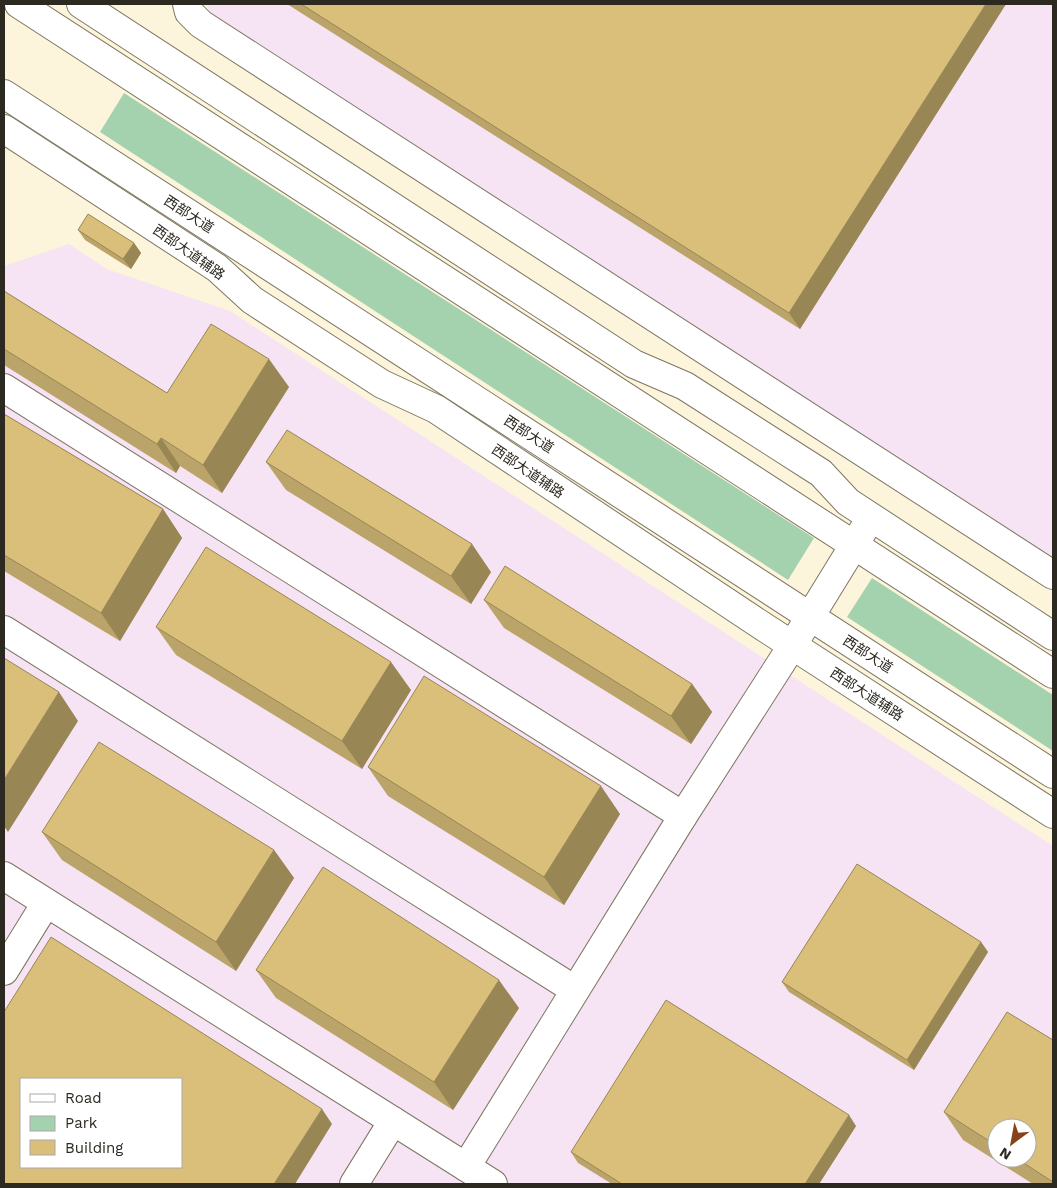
<svg xmlns="http://www.w3.org/2000/svg" width="1057" height="1188" font-family="'Work Sans','Noto Sans SC',sans-serif">
  <style>
    .industrial { fill: #f6e4f4; fill-rule: evenodd }
    .green { fill: #a4d2af }
    .lines { fill: none; stroke-linecap: round; stroke-linejoin: round }
    .minor-casing { stroke: #7e7662; stroke-width: 30 }
    .major-casing { stroke: #7e7662; stroke-width: 30 }
    .minor { stroke: #fff; stroke-width: 28 }
    .major { stroke: #fff; stroke-width: 28 }
    .wall { fill: #bba469; fill-rule: evenodd }
    .shaded-wall { fill: #988655 }
    .building { fill: #d9bf7a; stroke: #988655; fill-rule: evenodd }
    .labels { text-anchor: middle; dominant-baseline: central; stroke-width: 4; stroke-linejoin: round; paint-order: stroke }
    .street-label { font-size: 14px; fill: #2c2920; stroke: #fff }
  </style>
  <rect width="100%" height="100%" fill="#fdf4dc"/>
  <g class="industrial">
    <polygon points="206,4 1053,4 1053,557 218,27"/>
    <path d="M69,244L107,269L230,311L1053,846V1184H4V266ZM21,1079H181V1167H21ZM997,1128H1027V1158H997Z"/>
  </g>
  <g class="green">
    <polygon points="124,93 814,538 788,580 100,132"/>
    <polygon points="872,578 1053,695 1053,751 847,617"/>
  </g>
  <g class="lines">
    <g class="minor-casing">
      <g id="minor">
        <polyline points="81,4 634,364 685,386 821,473 848,502 1053,636"/>
        <polyline points="187,4 189,12 201,24 1053,575"/>
        <polyline points="4,129 217,268 252,300 382,384 436,409 764,627 1053,814"/>
        <polyline points="4,388 683,816"/>
        <polyline points="4,630 575,990"/>
        <polyline points="4,876 393,1121"/>
        <polyline points="4,971 46,903"/>
        <polyline points="466,1167 493,1184"/>
        <polyline points="354,1184 393,1121 466,1167 683,816 792,646 867,524"/>
      </g>
    </g>
    <g class="major-casing">
      <g id="major">
        <polyline points="19,4 1053,674"/>
        <polyline points="4,94 1053,774"/>
      </g>
    </g>
    <use href="#minor" class="minor"/>
    <use href="#major" class="major"/>
  </g>
  <g class="wall">
    <polygon points="287,4 1006,4 800,329"/>
    <polygon points="78,230 134,243 141,253 131,269 85,240"/>
    <polygon points="4,291 167,393 289,387 222,493 180,466 176,473 4,365"/>
    <polygon points="4,414 163,509 182,538 120,641 4,571"/>
    <polygon points="266,462 491,572 471,604 286,490"/>
    <polygon points="484,600 692,684 712,712 691,744 504,628"/>
    <polygon points="156,627 411,690 362,769 176,655"/>
    <polygon points="368,767 620,814 564,905 388,796"/>
    <polygon points="42,832 274,850 294,878 236,971 62,860"/>
    <polygon points="981,942 988,952 914,1070 789,992 782,982"/>
    <polygon points="256,970 519,1008 453,1110 276,998"/>
    <path d="M1053,1040V1184H1033L963,1140L944,1112ZM997,1128L1027,1158H997Z"/>
    <polygon points="856,1126 819,1184 612,1184 578,1163 571,1152"/>
  </g>
  <g class="shaded-wall">
    <polygon points="986,4 1006,4 800,329 789,313"/>
    <polygon points="134,243 141,253 131,269 123,259"/>
    <polygon points="269,359 289,387 222,493 203,465"/>
    <polygon points="161,438 180,466 176,473 157,444"/>
    <polygon points="163,509 182,538 120,641 101,613"/>
    <polygon points="472,544 491,572 471,604 451,576"/>
    <polygon points="391,662 411,690 362,769 342,741"/>
    <polygon points="692,684 712,712 691,744 671,716"/>
    <polygon points="59,692 78,721 8,832 4,826 4,780"/>
    <polygon points="601,786 620,814 564,905 544,877"/>
    <polygon points="274,850 294,878 236,971 216,942"/>
    <polygon points="981,942 988,952 914,1070 907,1060"/>
    <polygon points="499,980 519,1008 453,1110 434,1082"/>
    <polygon points="322,1109 332,1124 295,1184 274,1184"/>
    <polygon points="849,1115 856,1126 819,1184 805,1184"/>
  </g>
  <g class="building">
    <polygon points="301,4 986,4 789,313"/>
    <polygon points="88,214 134,243 123,259 78,230"/>
    <polygon points="4,291 167,393 211,324 269,359 203,465 161,438 157,444 4,349"/>
    <polygon points="4,414 163,509 101,613 4,555"/>
    <polygon points="287,430 472,544 451,576 266,462"/>
    <polygon points="206,547 391,662 342,741 156,627"/>
    <polygon points="505,566 692,684 671,716 484,600"/>
    <polygon points="4,658 59,692 4,780"/>
    <polygon points="424,676 601,786 544,877 368,767"/>
    <polygon points="99,742 274,850 216,942 42,832"/>
    <polygon points="857,864 981,942 907,1060 782,982"/>
    <polygon points="323,867 499,980 434,1082 256,970"/>
    <path d="M51,937L322,1109L274,1184H4V1012ZM21,1079H181V1167H21Z"/>
    <polygon points="666,1000 849,1115 805,1184 622,1184 571,1152"/>
    <polygon points="1007,1012 1053,1040 1053,1182 1016,1158 1027,1158 1027,1128 997,1128 997,1146 944,1112"/>
  </g>
  <g class="labels">
    <g class="street-label">
      <text transform="translate(189 214) rotate(33)">西部大道</text>
      <text transform="translate(189 252) rotate(35)">西部大道辅路</text>
      <text transform="translate(529 434) rotate(33)">西部大道</text>
      <text transform="translate(528 471) rotate(34)">西部大道辅路</text>
      <text transform="translate(868 654) rotate(33)">西部大道</text>
      <text transform="translate(867 694) rotate(33)">西部大道辅路</text>
    </g>
  </g>
  <rect width="1057" height="1188" fill="none" stroke="#2c2920" stroke-width="10"/>
  <rect x="20" y="1078" width="162" height="90" fill="#ffffff" stroke="#aba9a6"/>
  <rect x="30" y="1094" width="25" height="8" fill="#ffffff" stroke="#aba9a6"/>
  <text x="65" y="1103" font-size="15" fill="#2c2920">Road</text>
  <rect x="30" y="1116" width="25" height="15" fill="#a4d2af" stroke="#aba9a6"/>
  <text x="65" y="1128" font-size="15" fill="#2c2920">Park</text>
  <rect x="30" y="1140" width="25" height="15" fill="#d9bf7a" stroke="#aba9a6"/>
  <text x="65" y="1153" font-size="15" fill="#2c2920">Building</text>
  <g transform="translate(1012 1143) rotate(212)"><circle r="24" fill="#ffffff" stroke="#aba9a6"/>
  <path d="M0-4L9 19L0 12L-9 19Z" fill="#874219"/>
  <text y="-8" font-size="14" font-weight="bold" text-anchor="middle" fill="#2c2920">N</text>
  </g>
</svg>
